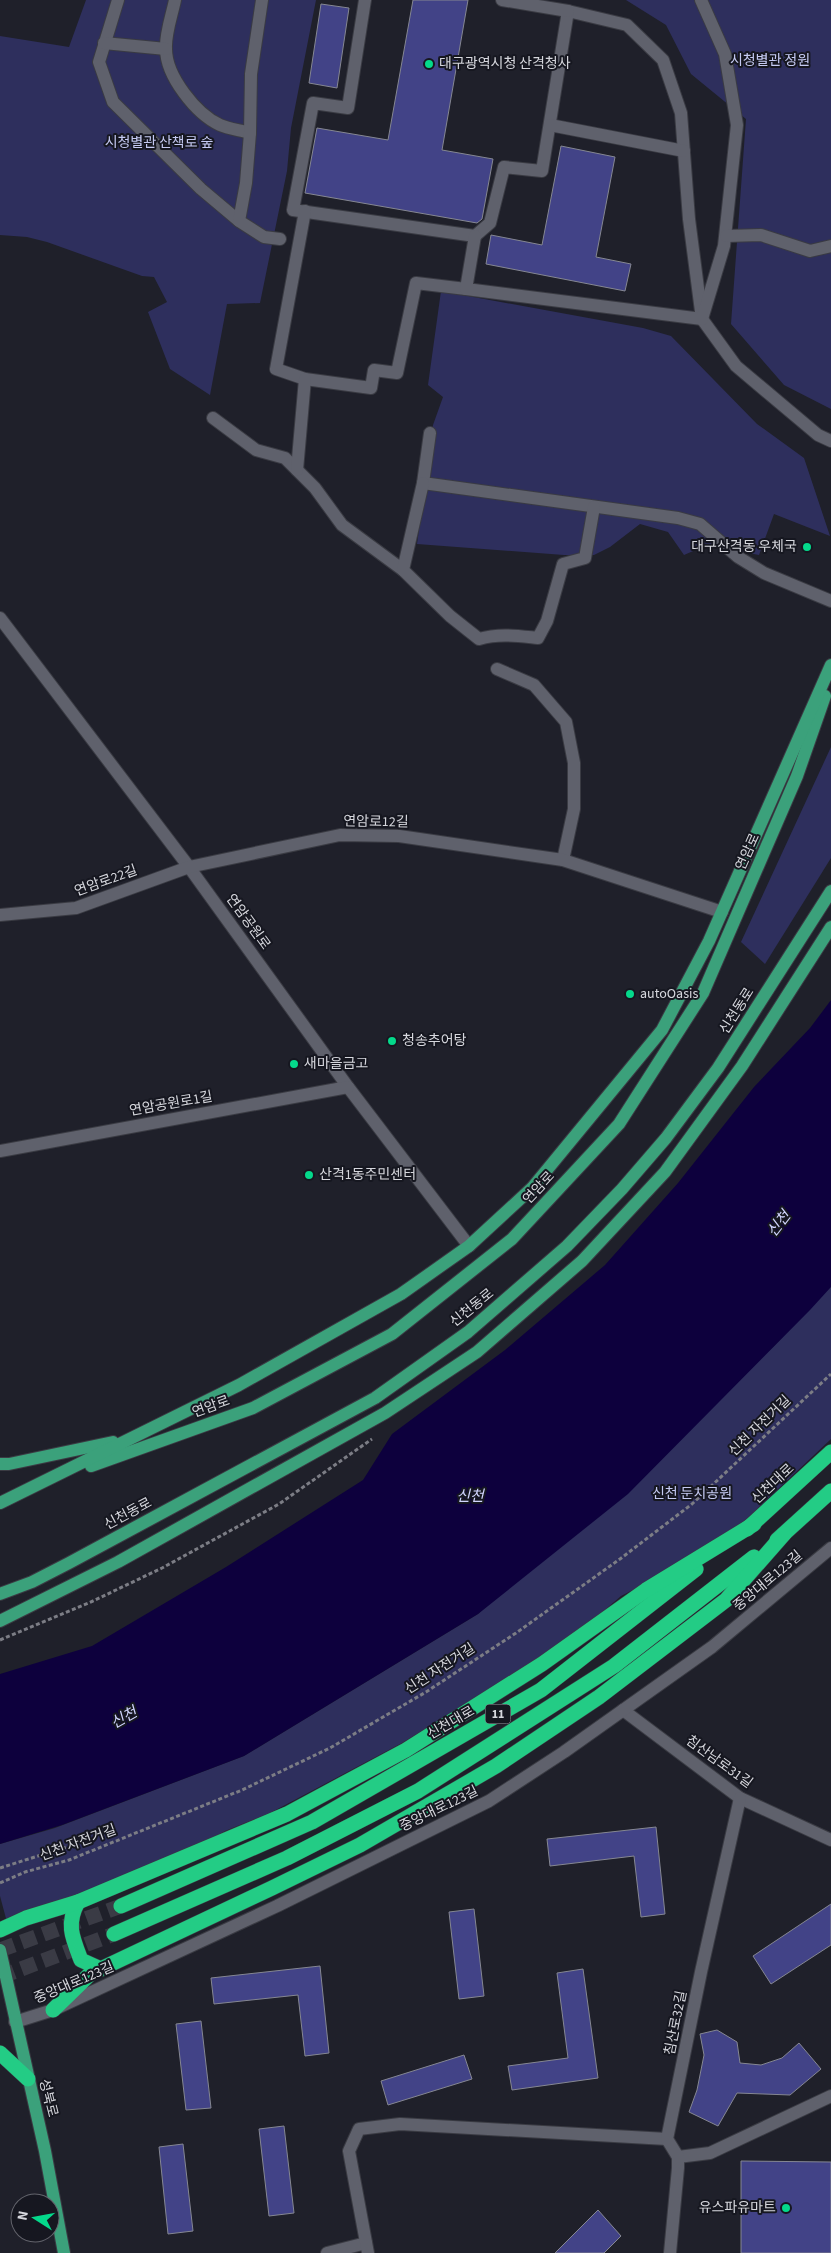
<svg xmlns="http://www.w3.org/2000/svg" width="831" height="2253" font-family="'Source Sans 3','Noto Sans KR',sans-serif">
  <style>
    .green { fill: #2e2f5d }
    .water { fill: #0d003d }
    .building { fill: #424387; stroke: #858792 }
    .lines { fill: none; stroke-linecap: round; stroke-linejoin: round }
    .highway-tunnel { stroke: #3a3b45; stroke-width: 15; stroke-dasharray: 15 8; stroke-linecap: butt }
    .minor-casing { stroke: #3a3b43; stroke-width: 14 }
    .major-casing { stroke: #3a3b43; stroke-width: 14 }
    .highway-casing { stroke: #3a3b43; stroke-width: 16 }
    .path { stroke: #7c7d85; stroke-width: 3; stroke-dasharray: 4 2.5; stroke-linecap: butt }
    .minor { stroke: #5f616c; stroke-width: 12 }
    .major { stroke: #3ba17b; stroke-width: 12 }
    .highway { stroke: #23cc85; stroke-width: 15 }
    .poi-dot { fill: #04d98b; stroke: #161720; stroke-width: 2 }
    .labels { text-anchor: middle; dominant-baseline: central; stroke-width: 4; stroke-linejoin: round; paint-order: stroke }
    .shield { fill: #161720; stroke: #9c9da4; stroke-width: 1 }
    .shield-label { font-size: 12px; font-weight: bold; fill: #d6d7dd }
    .park-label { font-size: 14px; fill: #c5caf2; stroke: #161720 }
    .poi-label { font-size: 14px; fill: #d6d7dd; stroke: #161720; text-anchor: start }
    .street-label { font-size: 14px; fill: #d6d7dd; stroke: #161720 }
    .water-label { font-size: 15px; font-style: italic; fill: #d1d5fe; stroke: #161720 }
  </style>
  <rect width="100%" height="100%" fill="#1f202a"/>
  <g class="green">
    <polygon points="86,0 316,0 291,128 287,171 260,303 227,304 210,395 170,369 148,312 167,302 154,277 142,276 47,242 27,237 0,235 0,36 69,47"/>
    <polygon points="626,0 831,0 831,409 784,385 731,324 746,119 691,74 666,25"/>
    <polygon points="441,291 643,328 671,336 757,424 804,458 830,536 774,514 759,555 707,545 684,555 668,532 640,524 610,547 594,555 564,555 417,544 433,425 443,397 428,385"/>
    <polygon points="831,747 831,858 765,964 741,942"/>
    <polygon points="831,1284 831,1439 717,1547 621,1596 542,1664 507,1679 402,1743 270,1813 225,1831 164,1866 8,1926 0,1896 0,1844 55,1828 244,1756 478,1614 774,1346"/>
  </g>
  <polygon class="water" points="831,1000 831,1287 810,1310 628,1494 478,1614 244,1756 62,1825 0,1844 0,1674 92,1646 226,1567 363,1480 392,1434 505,1350 605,1265 678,1183 754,1087 810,1028"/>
  <g class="building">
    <polygon points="413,0 468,0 442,150 493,159 482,219 477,223 305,193 317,128 388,140"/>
    <polygon points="321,4 349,8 337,88 309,83"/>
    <polygon points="561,146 615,157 596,257 631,264 625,291 486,264 491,235 542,245"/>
    <polygon points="656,1827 665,1914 641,1917 634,1856 550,1866 547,1839"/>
    <polygon points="831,1904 831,1945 771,1984 753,1956"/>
    <polygon points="474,1909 484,1996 459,1999 449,1912"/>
    <polygon points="320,1966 329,2053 305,2056 298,1995 214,2004 211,1978"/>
    <polygon points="583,1969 598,2078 512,2090 508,2066 568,2058 557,1973"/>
    <polygon points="201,2021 211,2108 186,2110 176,2024"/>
    <polygon points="717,2030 737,2042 740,2063 761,2065 782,2058 799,2043 821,2069 790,2095 737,2093 718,2126 689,2112 697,2090 704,2055 700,2034"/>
    <polygon points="464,2055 472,2079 388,2105 381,2081"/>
    <polygon points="284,2126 294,2213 269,2216 259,2129"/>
    <polygon points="183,2144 193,2231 168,2234 159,2147"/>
    <polygon points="741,2161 831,2162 831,2253 741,2253"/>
    <polygon points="598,2210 621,2236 604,2253 555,2253"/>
  </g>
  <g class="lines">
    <g class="highway-tunnel">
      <polyline points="0,1950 121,1906"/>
      <polyline points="0,1977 114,1934"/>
    </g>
    <g class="minor-casing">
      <g id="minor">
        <polyline points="118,0 99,62 113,102 201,189 239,221"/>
        <path d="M175,0C172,15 165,34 166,49C166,76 196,114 220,125C229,129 240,130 250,133"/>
        <polyline points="262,0 251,74 250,133 246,183 239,221 264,237 280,239"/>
        <polyline points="365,0 348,108 313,103 293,210 475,236 490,223 504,167 542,171 568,11 627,25 663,60 681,113 689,219 702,319 736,366 818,435 831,441"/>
        <polyline points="502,0 568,11"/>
        <polyline points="104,43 166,49"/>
        <polyline points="550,125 684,151"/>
        <polyline points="305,211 276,369 305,379 371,388 374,370 397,373 416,283 466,289"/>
        <polyline points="475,236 466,289 702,319 724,246 737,125 725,54 701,0"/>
        <polyline points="726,236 761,235 810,251 831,246"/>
        <polyline points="213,418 256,450 285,458 315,488 342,525 403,570"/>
        <polyline points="430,433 423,483 678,518 700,524 738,557 764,573 831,601"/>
        <polyline points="297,470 305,379"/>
        <path d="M423,483L403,570L450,616L479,639C499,633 518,636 538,638L547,621L563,564L585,558L594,507"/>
        <polyline points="0,618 189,867 348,1087 469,1246"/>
        <polyline points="497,669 534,685 566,722 574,763 574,809 563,860"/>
        <polyline points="0,915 76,908 189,867 340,835 399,836 563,860 722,912"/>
        <polyline points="0,1151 348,1087"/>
        <polyline points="623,1710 740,1798 831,1840"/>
        <polyline points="15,2022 53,2010 277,1906 489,1801 564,1752 712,1647 831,1548"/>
        <polyline points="678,2157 710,2153 831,2096"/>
        <polyline points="327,2253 366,2243"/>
        <polyline points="368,2253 349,2151 359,2129 400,2124 667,2139"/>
        <polyline points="670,2253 678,2168 678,2157 667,2139 701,1972 740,1798"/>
      </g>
    </g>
    <g class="major-casing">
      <g id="major">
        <polyline points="0,1464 9,1464 113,1442"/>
        <polyline points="91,1466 253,1408 392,1334 512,1239 619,1124 703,993 797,776 825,696"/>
        <polyline points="0,1503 239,1385 401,1294 469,1246 532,1188 662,1030 709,941 831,665"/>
        <polyline points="0,1594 32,1582 69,1563 375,1398 468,1332 567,1246 622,1189 666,1138 718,1068 831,891"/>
        <polyline points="0,1621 118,1562 385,1413 477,1352 582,1261 665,1172 742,1066 831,927"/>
        <polyline points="0,1950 45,2151 64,2253"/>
      </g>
    </g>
    <g class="highway-casing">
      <g id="highway">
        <polyline points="747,1529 831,1452"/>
        <polyline points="777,1540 831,1491"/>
        <path d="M78,1902C66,1924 72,1937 81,1960L101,1969"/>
        <polyline points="121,1906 312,1822 541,1690 696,1569"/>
        <polyline points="0,1930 26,1918 78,1902 287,1814 406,1750 542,1664 646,1590 754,1524"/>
        <polyline points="114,1934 287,1858 418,1791 614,1666 754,1557"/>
        <polyline points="53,2010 90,1974 272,1888 360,1845 496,1766 599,1697 726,1600 784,1534"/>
        <polyline points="0,2053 28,2079"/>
      </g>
    </g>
    <g class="path">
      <polyline points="0,1640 93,1601 162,1568 279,1504 372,1439"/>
      <polyline points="0,1868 92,1839"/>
      <polyline points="0,1883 25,1872 69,1860 242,1790 330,1748 426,1692 516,1633 620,1559 692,1504 831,1374"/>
    </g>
    <use href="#minor" class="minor"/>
    <use href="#major" class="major"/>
    <use href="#highway" class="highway"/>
  </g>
  <g class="poi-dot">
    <circle cx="429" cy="64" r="5"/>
    <circle cx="807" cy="547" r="5"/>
    <circle cx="630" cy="994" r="5"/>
    <circle cx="392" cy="1041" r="5"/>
    <circle cx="294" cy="1064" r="5"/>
    <circle cx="309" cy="1175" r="5"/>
    <circle cx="786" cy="2208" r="5"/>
  </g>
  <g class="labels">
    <rect class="shield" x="485.5" y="1704.5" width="25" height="19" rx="4"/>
    <g class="shield-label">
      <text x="498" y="1714">11</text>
    </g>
    <g class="park-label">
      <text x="770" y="61">시청별관 정원</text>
      <text x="159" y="143">시청별관 산책로 숲</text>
      <text x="692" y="1494">신천 둔치공원</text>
    </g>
    <g class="poi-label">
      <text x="439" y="64">대구광역시청 산격청사</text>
      <text x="797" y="547" text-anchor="end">대구산격동 우체국</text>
      <text x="640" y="994">autoOasis</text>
      <text x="402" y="1041">청송추어탕</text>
      <text x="304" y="1064">새마을금고</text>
      <text x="319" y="1175">산격1동주민센터</text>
      <text x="776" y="2208" text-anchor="end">유스파유마트</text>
    </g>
    <g class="street-label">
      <text transform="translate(376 822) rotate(1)">연암로12길</text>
      <text transform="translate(748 852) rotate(-66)">연암로</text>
      <text transform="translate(106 881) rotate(-20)">연암로22길</text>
      <text transform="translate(248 922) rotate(54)">연암공원로</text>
      <text transform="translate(737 1011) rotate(-58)">신천동로</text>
      <text transform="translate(171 1104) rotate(-10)">연암공원로1길</text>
      <text transform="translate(539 1188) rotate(-47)">연암로</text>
      <text transform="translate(472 1308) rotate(-39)">신천동로</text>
      <text transform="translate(211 1407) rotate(-20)">연암로</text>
      <text transform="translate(760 1426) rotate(-44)">신천 자전거길</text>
      <text transform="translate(773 1484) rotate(-43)">신천대로</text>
      <text transform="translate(128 1514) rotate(-28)">신천동로</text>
      <text transform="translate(768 1581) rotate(-40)">중앙대로123길</text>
      <text transform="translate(440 1669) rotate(-33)">신천 자전거길</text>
      <text transform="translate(451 1723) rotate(-30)">신천대로</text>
      <text transform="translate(719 1762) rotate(36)">침산남로31길</text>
      <text transform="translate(439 1809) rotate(-26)">중앙대로123길</text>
      <text transform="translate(78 1843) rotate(-20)">신천 자전거길</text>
      <text transform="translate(74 1983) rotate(-23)">중앙대로123길</text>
      <text transform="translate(676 2023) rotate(-79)">침산로32길</text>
      <text transform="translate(48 2098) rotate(76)">성북로</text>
    </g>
    <g class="water-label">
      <text transform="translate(779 1224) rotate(-52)">신천</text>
      <text x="470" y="1496">신천</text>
      <text transform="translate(124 1718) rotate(-30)">신천</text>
    </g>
  </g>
  <g transform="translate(35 2218) rotate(281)"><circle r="24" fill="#161720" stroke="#63646c"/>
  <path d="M0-4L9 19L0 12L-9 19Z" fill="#04d98b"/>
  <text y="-8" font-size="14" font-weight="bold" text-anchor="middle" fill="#d6d7dd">N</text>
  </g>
</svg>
